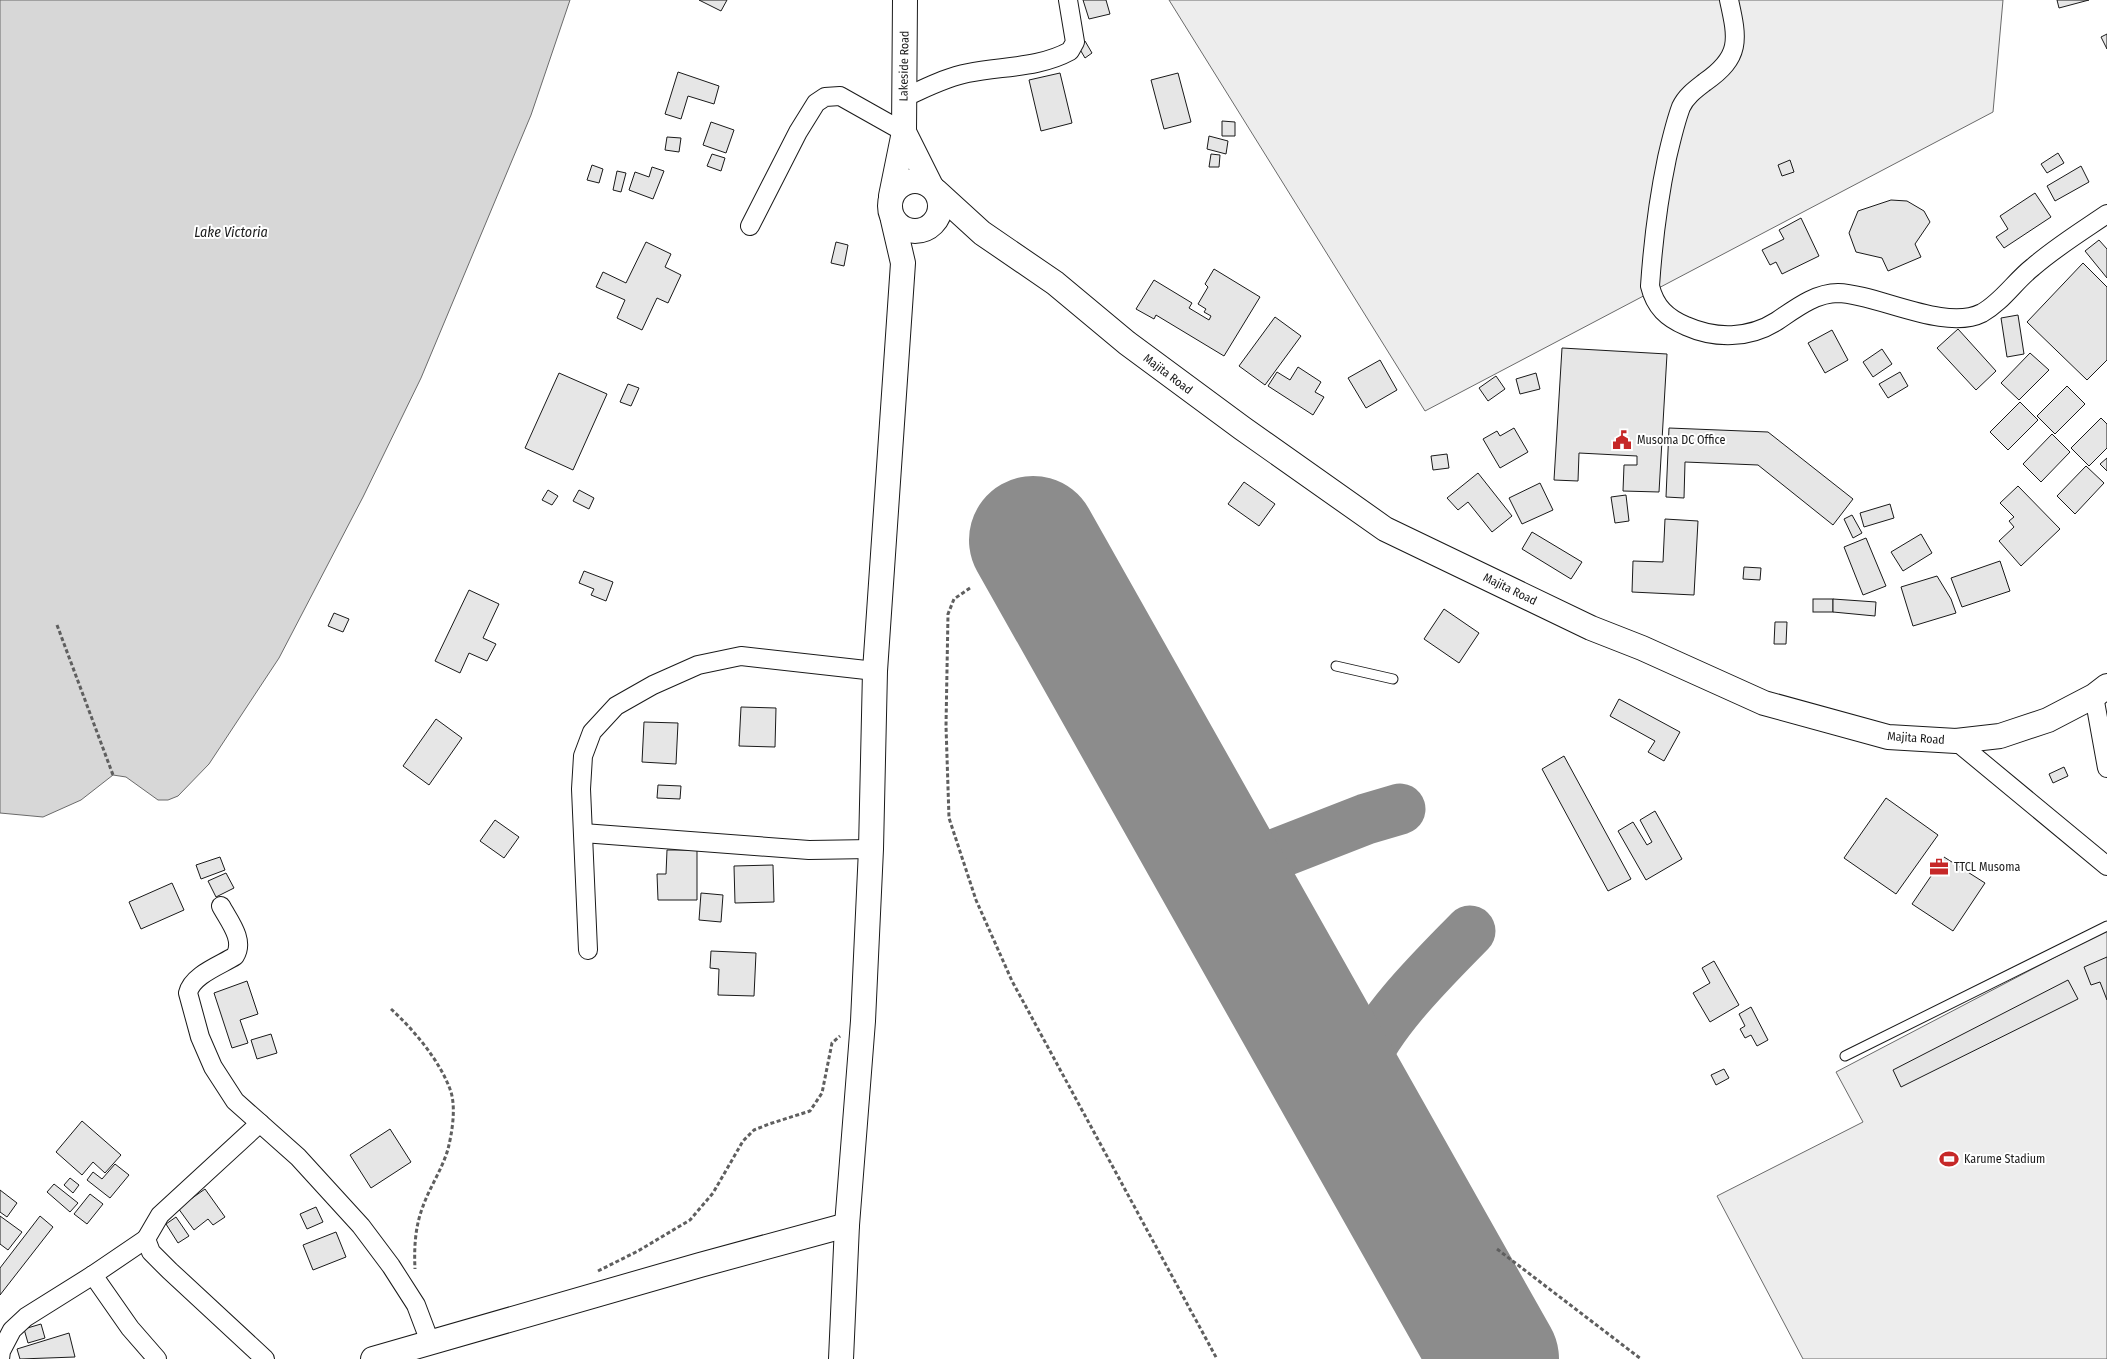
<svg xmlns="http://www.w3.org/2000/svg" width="2107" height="1359" font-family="'Fira Sans Condensed',sans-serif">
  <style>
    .green { fill: #ededed; stroke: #6a6a6a }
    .water { fill: #d7d7d7; stroke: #6a6a6a }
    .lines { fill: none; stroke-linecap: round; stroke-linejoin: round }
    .taxiway { stroke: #8c8c8c; stroke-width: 51 }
    .runway { stroke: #8c8c8c; stroke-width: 128 }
    .building { fill: #e6e6e6; stroke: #1a1a1a }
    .lane-casing { stroke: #1a1a1a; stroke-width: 11 }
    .street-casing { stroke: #1a1a1a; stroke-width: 20 }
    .secondary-casing { stroke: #1a1a1a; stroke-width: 26 }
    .path { stroke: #5f5f5f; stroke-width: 3; stroke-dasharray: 4 2.5; stroke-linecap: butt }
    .lane { stroke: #fff; stroke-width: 9 }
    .street { stroke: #fff; stroke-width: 18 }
    .secondary { stroke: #fff; stroke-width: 24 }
    .labels { text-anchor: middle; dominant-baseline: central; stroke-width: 4; stroke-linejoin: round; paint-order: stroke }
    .street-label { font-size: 12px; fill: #1a1a1a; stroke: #fff }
    .poi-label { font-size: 12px; fill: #1a1a1a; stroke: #fff; text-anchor: start }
    .water-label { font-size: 14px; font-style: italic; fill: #1a1a1a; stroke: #fff }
  </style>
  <rect width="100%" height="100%" fill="#fff"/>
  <g class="green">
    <polygon points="1169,0 2003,0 1993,112 1425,411"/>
    <polygon points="2107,930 2107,1359 1803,1359 1717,1196 1863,1122 1836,1072"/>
  </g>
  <polygon class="water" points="0,0 570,0 531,115 421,378 363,497 279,658 209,764 178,796 168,800 158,800 126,777 113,775 81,800 43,817 0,813"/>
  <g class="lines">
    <g class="taxiway">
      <polyline points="1224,877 1266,858 1366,819 1400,809"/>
      <path d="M1352,1104C1355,1092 1356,1078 1361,1067C1380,1020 1435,967 1470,931"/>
    </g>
    <polyline class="runway" points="1033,540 1495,1359"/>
  </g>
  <g class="building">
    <polygon points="699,0 727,0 721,11"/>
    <polygon points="1083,0 1106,0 1110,14 1089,19"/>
    <polygon points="2057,0 2089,0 2059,8"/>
    <polygon points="2107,34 2107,49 2101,37"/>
    <polygon points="1085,41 1092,53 1085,58 1078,46"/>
    <polygon points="678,72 719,86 714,104 688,96 681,119 665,114"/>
    <polygon points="1060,73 1072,123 1041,131 1029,80"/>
    <polygon points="1178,73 1191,122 1164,129 1151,80"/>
    <polygon points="1222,121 1235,122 1235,136 1222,136"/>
    <polygon points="711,122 734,130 726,153 703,145"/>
    <polygon points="1209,136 1228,141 1226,154 1207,149"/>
    <polygon points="667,137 681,138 679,152 665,150"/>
    <polygon points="2058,153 2064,163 2047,173 2041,164"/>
    <polygon points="712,154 725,158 721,171 707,166"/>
    <polygon points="1211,154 1220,155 1219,167 1209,167"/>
    <polygon points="1790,160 1794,172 1782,176 1778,165"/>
    <polygon points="592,165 603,169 599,183 587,180"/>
    <polygon points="2081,166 2089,182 2055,201 2047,186"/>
    <polygon points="652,167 664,171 653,199 629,190 635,172 649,177"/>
    <polygon points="617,171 626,173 621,192 613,190"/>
    <polygon points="2035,193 2051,217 2004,248 1996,237 2008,229 2000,216"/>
    <polygon points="1891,200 1907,201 1924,211 1930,222 1915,244 1921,257 1888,271 1882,258 1856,252 1849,233 1858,211"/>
    <polygon points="1801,218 1819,256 1782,274 1776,262 1770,265 1762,250 1784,239 1779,230"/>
    <polygon points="2099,240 2107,249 2107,278 2085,251"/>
    <polygon points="646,242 671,254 665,267 681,275 668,303 657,298 642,330 617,318 625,300 596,287 603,272 626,283"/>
    <polygon points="836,242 848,245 844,266 831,263"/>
    <polygon points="2083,263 2107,287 2107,360 2087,380 2027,322"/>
    <polygon points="1214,269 1260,297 1224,356 1156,315 1154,319 1136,309 1154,280 1192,303 1189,308 1209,320 1211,316 1204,312 1206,309 1198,304 1208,287 1205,284"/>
    <polygon points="2018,315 2024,354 2007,357 2001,318"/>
    <polygon points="1275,317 1301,336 1265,385 1239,366"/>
    <polygon points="1958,329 1996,371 1976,390 1937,348"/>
    <polygon points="1832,330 1848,360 1825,373 1808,343"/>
    <polygon points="1562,348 1667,354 1659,492 1623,491 1624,465 1637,465 1637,456 1579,453 1578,481 1554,480"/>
    <polygon points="1882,349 1892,364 1873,377 1863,362"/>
    <polygon points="2030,353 2049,370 2019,400 2001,383"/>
    <polygon points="1380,360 1397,390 1366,408 1348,378"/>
    <polygon points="1298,367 1321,382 1315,392 1324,397 1313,415 1268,386 1277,372 1290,380"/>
    <polygon points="1900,372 1908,386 1888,398 1879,384"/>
    <polygon points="559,373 607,394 573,470 525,448"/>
    <polygon points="1536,373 1540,389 1520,394 1516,379"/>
    <polygon points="1496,376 1505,389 1488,401 1479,388"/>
    <polygon points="628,384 639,388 631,406 620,402"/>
    <polygon points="2067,386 2085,404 2055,434 2037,416"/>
    <polygon points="2020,402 2038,420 2008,450 1990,432"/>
    <polygon points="2101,418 2107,424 2107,448 2089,466 2071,448"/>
    <polygon points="1514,428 1528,452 1500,468 1483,439 1497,431 1500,436"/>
    <polygon points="1669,428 1768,432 1853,499 1833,525 1758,465 1685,462 1684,498 1666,497"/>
    <polygon points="2052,434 2070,452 2041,482 2023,464"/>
    <polygon points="1447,454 1449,468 1433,470 1431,456"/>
    <polygon points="2107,458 2107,471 2100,464"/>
    <polygon points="2086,466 2104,483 2075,514 2057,496"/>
    <polygon points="1478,473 1512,516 1492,532 1468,502 1458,510 1447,498"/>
    <polygon points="1244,482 1275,504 1259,526 1228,504"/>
    <polygon points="1540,483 1553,510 1522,524 1509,498"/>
    <polygon points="2018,486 2060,529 2021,566 1999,541 2014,527 2009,521 2014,517 2000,503"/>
    <polygon points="548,490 558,496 552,505 542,500"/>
    <polygon points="579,490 594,498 589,509 573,501"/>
    <polygon points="1626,495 1629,521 1615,523 1611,497"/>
    <polygon points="1890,504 1894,518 1864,527 1860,513"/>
    <polygon points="1852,515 1862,533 1853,538 1844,519"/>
    <polygon points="1665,519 1698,521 1694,595 1632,592 1633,561 1663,562"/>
    <polygon points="1532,532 1582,562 1571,579 1522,549"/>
    <polygon points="1921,534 1932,553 1903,571 1891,552"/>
    <polygon points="1866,538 1886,586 1863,595 1844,547"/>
    <polygon points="2000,561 2010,591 1962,607 1951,578"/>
    <polygon points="1744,567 1761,568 1760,580 1743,579"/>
    <polygon points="584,571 613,582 606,601 591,595 594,589 579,583"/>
    <polygon points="1937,576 1951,599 1956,613 1913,626 1901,587"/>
    <polygon points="469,590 499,604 483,638 496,644 487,661 469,653 460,673 435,661"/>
    <rect x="1813" y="599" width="20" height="13"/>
    <polygon points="1833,599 1876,602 1875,616 1833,612"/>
    <polygon points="1444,609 1479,633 1459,663 1424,639"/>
    <polygon points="334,613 349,619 343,632 328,626"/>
    <polygon points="1775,622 1787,622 1786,644 1774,644"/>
    <polygon points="1619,699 1680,732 1664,761 1648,752 1655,741 1610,716"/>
    <polygon points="741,707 776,708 775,747 739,746"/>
    <polygon points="436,719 462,738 429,785 403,766"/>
    <polygon points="644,722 678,723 676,764 642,762"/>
    <polygon points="1564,756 1631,879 1608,891 1542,769"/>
    <polygon points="2064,767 2068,776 2053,783 2049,774"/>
    <polygon points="658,785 681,786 680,799 657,798"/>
    <polygon points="1886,798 1938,835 1896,894 1844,858"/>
    <polygon points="1655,811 1682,859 1646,880 1618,831 1633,822 1647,845 1652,842 1640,820"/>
    <polygon points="495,820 519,837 504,858 480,841"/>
    <polygon points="667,850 697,850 697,900 658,900 657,874 666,874"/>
    <polygon points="220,857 225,870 201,879 196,865"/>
    <polygon points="1944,857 1985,883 1953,931 1912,904"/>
    <polygon points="773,865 774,902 735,903 734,866"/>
    <polygon points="226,873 234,888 216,897 208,881"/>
    <polygon points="172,883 184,910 141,929 129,902"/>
    <polygon points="701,893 723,895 721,922 699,920"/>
    <polygon points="711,951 756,953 754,996 718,995 719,969 710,968"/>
    <polygon points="2107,957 2107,1000 2100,982 2091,985 2084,967"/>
    <polygon points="1714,961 1739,1005 1710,1022 1693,993 1710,983 1702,968"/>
    <polygon points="2068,980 2078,999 1901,1087 1893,1070"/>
    <polygon points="247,981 258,1014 240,1020 248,1043 232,1048 214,993"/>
    <polygon points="1751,1007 1768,1040 1757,1046 1751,1035 1745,1038 1740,1029 1745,1026 1739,1014"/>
    <polygon points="271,1034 277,1053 257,1059 251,1040"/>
    <polygon points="1724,1069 1729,1078 1716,1085 1711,1075"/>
    <polygon points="82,1121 121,1155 105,1173 93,1162 82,1175 56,1152"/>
    <polygon points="390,1129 411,1162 371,1188 350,1155"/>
    <polygon points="115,1164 129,1175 110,1198 87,1180 93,1172 102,1179"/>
    <polygon points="70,1178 79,1185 73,1193 64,1185"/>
    <polygon points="54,1184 78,1203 70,1212 47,1192"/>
    <polygon points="205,1189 225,1217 213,1225 208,1219 194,1230 178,1208"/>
    <polygon points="0,1190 17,1203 7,1217 0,1212"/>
    <polygon points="90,1194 103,1204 87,1224 74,1214"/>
    <polygon points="316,1207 323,1222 307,1229 300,1214"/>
    <polygon points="0,1216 22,1232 8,1250 0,1244"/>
    <polygon points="40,1216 53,1227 0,1295 0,1268"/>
    <polygon points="176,1217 189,1236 178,1243 166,1224"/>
    <polygon points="336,1232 346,1257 313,1270 303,1245"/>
    <polygon points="41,1324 45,1338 28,1343 24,1329"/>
    <polygon points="69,1333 75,1357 20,1359 17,1349"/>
  </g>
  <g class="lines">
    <g class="lane-casing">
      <g id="lane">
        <polyline points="1336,666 1393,679"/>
        <polyline points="1845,1056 2107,926"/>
      </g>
    </g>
    <g class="street-casing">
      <g id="street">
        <path d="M1729,0C1738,40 1741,57 1705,82C1696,89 1686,96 1681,107C1675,123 1671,141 1667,158C1658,201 1653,242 1650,286C1655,307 1667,318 1686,326C1715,339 1749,339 1777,321C1795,309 1815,293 1838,293C1877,294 1945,332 1982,313C2002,302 2015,281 2033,267C2056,247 2082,231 2107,214"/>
        <path d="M903,98C924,89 946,77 968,73C1003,66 1039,68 1070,51L1075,42L1068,0"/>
        <polyline points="750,226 798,132 816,103 825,97 840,96 904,132"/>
        <polyline points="2094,696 2107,768"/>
        <polyline points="1956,741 2107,866"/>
        <polyline points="583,833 809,850 871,849"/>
        <path d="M221,906C229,921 245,940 235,956C221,965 192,975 188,993L200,1037L213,1067L235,1101L298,1157L361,1226L391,1266L416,1305L430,1342"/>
        <polyline points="588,950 581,789 583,756 592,732 616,706 653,685 698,665 741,656 875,671"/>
        <polyline points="260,1123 160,1215 146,1239 151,1252 170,1271 265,1359"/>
        <polyline points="93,1275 130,1328 157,1359"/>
        <polyline points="0,1359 1,1351 12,1330 26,1317 93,1275 146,1239"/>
      </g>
    </g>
    <g class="secondary-casing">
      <g id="secondary">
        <polyline points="904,132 931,186"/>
        <circle cx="915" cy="206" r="25"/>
        <polyline points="936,191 982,233 1055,283 1127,343 1242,428 1385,529 1591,628 1642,648 1764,703 1888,737 1956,741 2000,736 2048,720 2094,696 2107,686"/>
        <polyline points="891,196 904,132 905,0"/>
        <polyline points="373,1359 700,1265 847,1225"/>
        <polyline points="841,1359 847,1225 863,1021 871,849 875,671 903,263 893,220"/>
      </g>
    </g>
    <g class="path">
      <polyline points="970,588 954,599 948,614 946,726 949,818 976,900 1012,981 1217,1359"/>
      <polyline points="57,625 113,775"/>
      <path d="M391,1009C414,1030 441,1062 451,1092C456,1109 452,1133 448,1149C442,1170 429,1188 422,1209C415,1228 414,1249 415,1269"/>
      <polyline points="1497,1249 1641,1359"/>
      <polyline points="598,1271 638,1251 690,1220 713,1193 743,1141 754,1130 769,1124 810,1111 822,1093 832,1043 840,1036"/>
    </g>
    <use href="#lane" class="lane"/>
    <use href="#street" class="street"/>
    <use href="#secondary" class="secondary"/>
  </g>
  <defs>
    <g id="civic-bare" transform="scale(1.5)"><path d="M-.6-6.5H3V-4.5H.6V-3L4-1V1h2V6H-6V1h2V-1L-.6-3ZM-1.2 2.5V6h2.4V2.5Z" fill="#c62828" stroke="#fff" stroke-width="2.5" paint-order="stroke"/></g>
    <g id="office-bare" transform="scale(1.5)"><path d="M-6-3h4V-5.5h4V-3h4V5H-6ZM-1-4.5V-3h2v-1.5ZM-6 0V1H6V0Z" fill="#c62828" stroke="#fff" stroke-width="2.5" paint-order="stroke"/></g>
    <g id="stadium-bare" transform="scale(1.5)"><path d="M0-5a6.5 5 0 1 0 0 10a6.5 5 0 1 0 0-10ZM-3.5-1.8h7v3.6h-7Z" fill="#c62828" stroke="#fff" stroke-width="2.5" paint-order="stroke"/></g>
  </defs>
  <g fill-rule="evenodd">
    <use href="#civic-bare" x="1622" y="440"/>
    <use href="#office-bare" x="1939" y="867"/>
    <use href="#stadium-bare" x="1949" y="1159"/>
  </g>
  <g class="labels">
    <g class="street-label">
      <text transform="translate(904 66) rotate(-89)">Lakeside Road</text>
      <text transform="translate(1168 374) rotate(37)">Majita Road</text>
      <text transform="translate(1510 589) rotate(26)">Majita Road</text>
      <text transform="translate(1916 738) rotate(4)">Majita Road</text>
    </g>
    <g class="poi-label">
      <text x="1637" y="440">Musoma DC Office</text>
      <text x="1954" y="867">TTCL Musoma</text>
      <text x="1964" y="1159">Karume Stadium</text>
    </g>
    <g class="water-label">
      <text x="231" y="232">Lake Victoria</text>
    </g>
  </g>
</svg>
